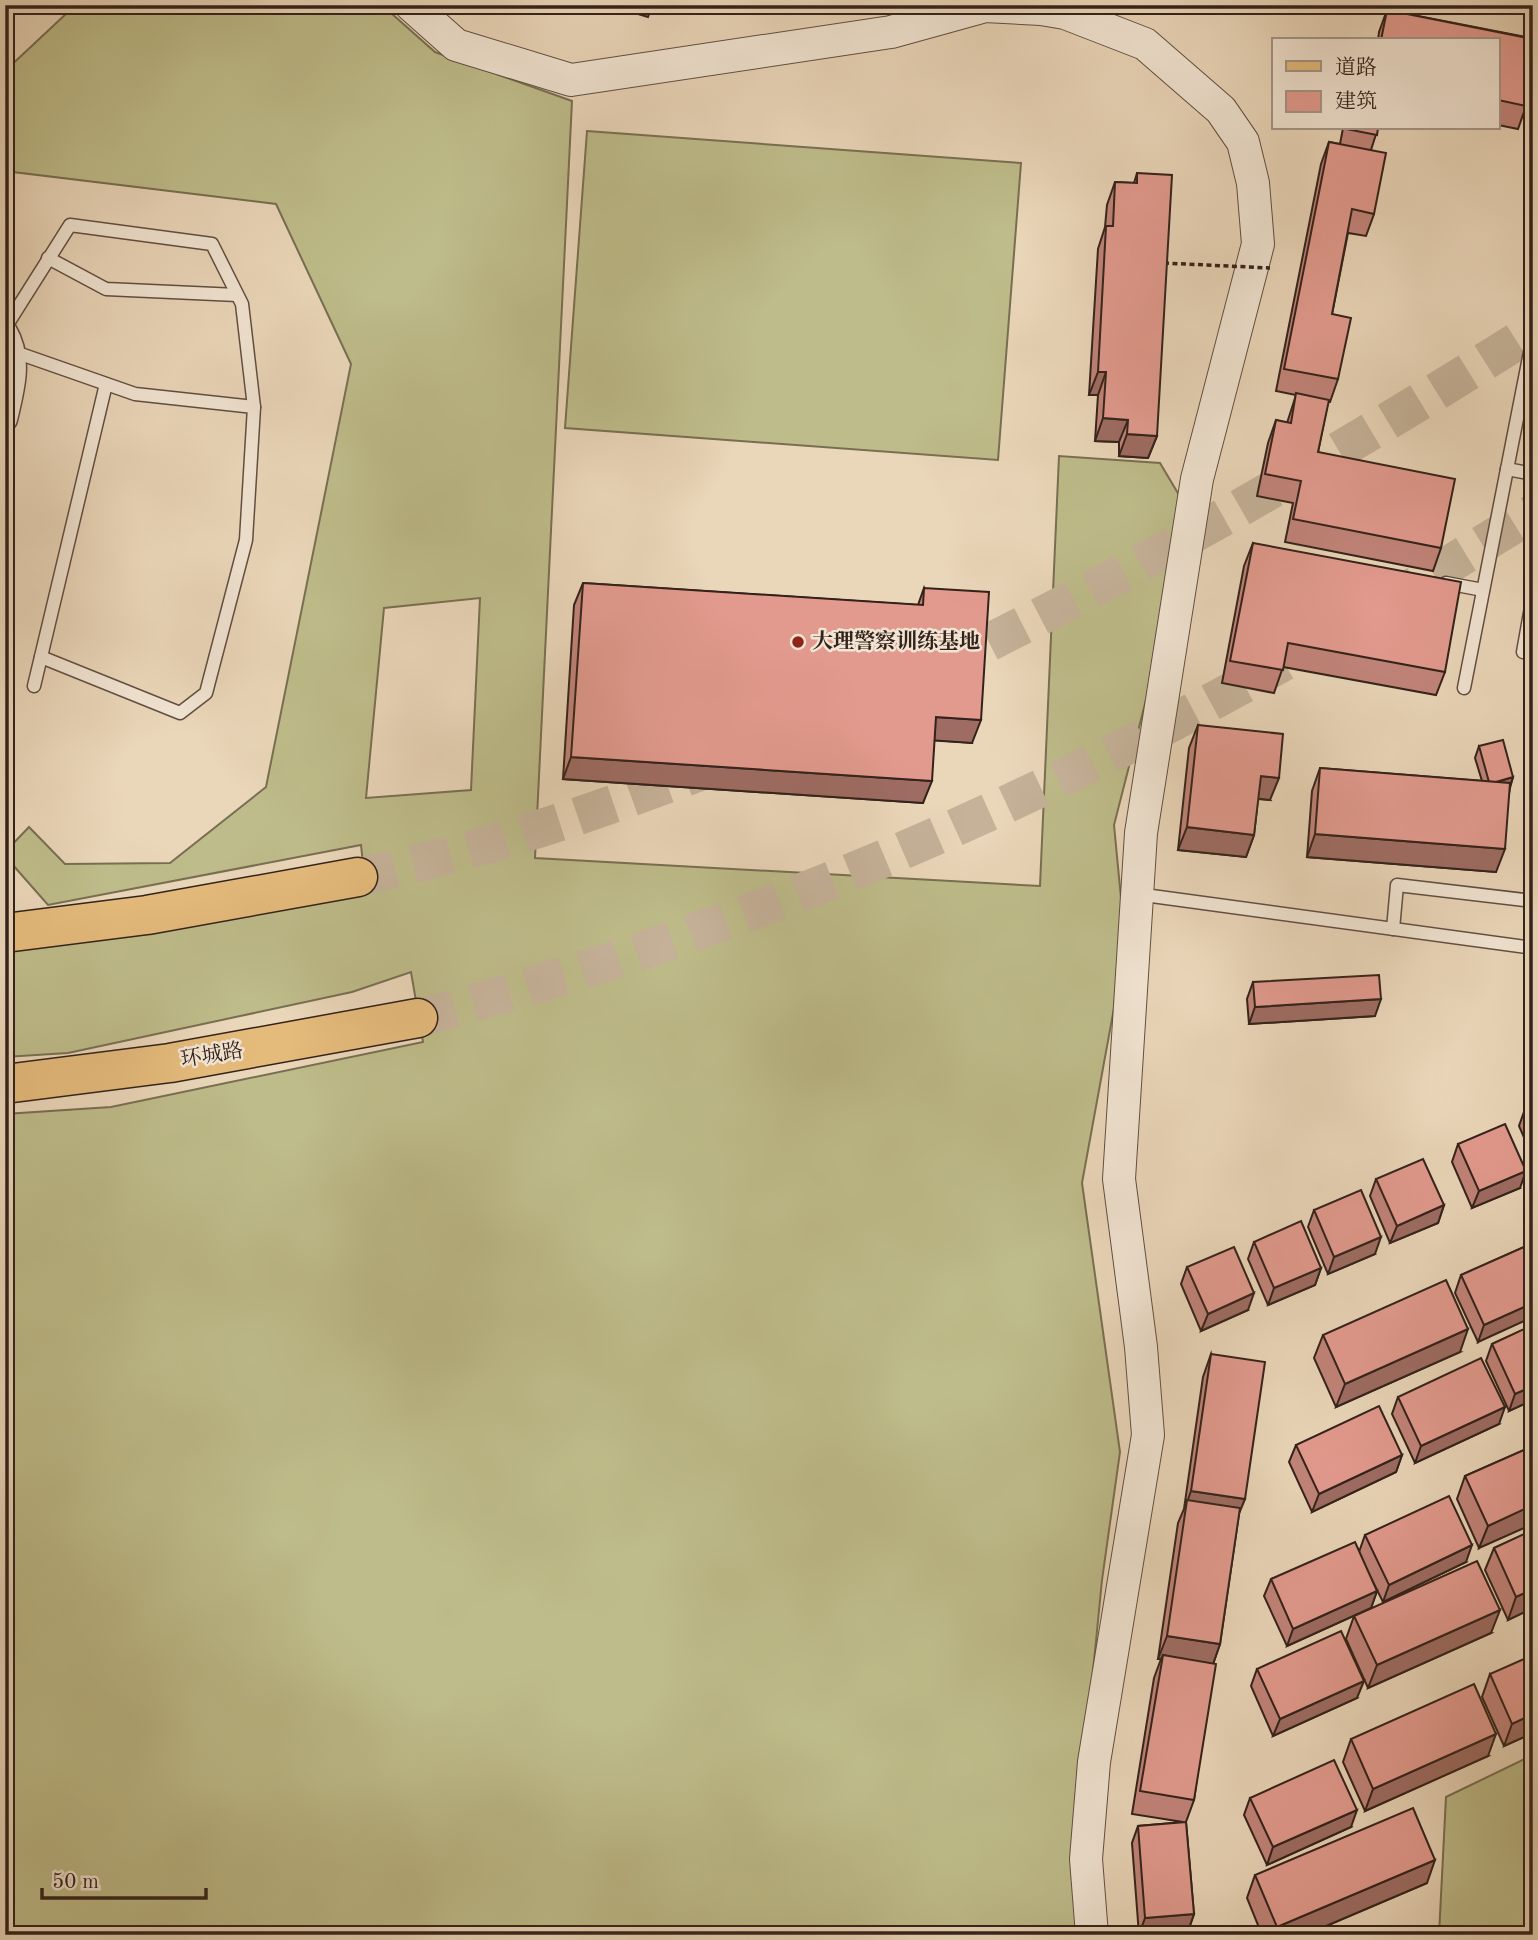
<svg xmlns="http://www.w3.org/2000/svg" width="1538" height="1940" font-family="'Old Standard TT','Noto Serif SC',serif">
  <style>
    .grass { fill: #bebc8a; stroke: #786f52; stroke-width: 2; fill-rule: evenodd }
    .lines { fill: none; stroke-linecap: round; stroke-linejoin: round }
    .primary-tunnel { stroke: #c5b299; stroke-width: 38; stroke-dasharray: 38 19; stroke-linecap: butt }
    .service-casing { stroke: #614f42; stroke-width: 15 }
    .minor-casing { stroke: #614f42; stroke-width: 27 }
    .tertiary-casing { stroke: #614f42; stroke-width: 34 }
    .primary-casing { stroke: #33221b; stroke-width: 41 }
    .service { stroke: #f1e4d2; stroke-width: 12 }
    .minor { stroke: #f1e4d2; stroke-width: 24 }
    .tertiary { stroke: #f1e4d2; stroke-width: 32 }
    .primary { stroke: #e5bb7c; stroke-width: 38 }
    .path-bridge { stroke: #33221b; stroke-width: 3.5; stroke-dasharray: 5 3.5; stroke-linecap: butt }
    .wall { fill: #c2847a; stroke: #33221b; stroke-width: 2 }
    .shaded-wall { fill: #9e6c63; stroke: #33221b; stroke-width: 2 }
    .building { fill: #e29a8e; stroke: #33221b; stroke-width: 2 }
    .poi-dot { fill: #8f2418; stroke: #f1e4d2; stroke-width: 2.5 }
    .labels { text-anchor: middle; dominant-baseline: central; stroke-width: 5; stroke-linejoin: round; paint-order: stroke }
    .poi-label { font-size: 21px; font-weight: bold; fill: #33221b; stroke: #f1e4d2; text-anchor: start }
    .street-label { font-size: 21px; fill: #33221b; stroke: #f1e4d2 }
  </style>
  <rect width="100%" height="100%" fill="#ead6b9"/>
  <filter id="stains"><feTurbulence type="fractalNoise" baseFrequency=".00286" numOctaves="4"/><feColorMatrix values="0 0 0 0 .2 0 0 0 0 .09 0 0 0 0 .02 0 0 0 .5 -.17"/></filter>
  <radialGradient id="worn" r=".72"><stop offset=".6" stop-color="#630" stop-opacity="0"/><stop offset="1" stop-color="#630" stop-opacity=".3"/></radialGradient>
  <g class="grass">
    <path d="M140,5H382L435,52L572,101L535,858L1040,886L1059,456L1160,463L1179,495L1147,696L1114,825L1123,919L1114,1008L1082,1183L1120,1452L1102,1580L1089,1712L1084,1935H5V1114L111,1107L423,1042L411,972L352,992L68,1053L5,1057V941L366,892L361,845L48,905L5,856V852L29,827L65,864L170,863L266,787L351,364L276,204L5,171V71L67,13ZM480,598L471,790L366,798L384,608Z"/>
    <polygon points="587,131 1021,163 998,460 565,428"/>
    <polygon points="1533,1755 1533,1935 1439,1935 1446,1797"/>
  </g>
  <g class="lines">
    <g class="primary-tunnel">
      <polyline points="1385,604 1533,513"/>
      <path d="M938,668C1143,567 1340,454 1533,331"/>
      <path d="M358,877C480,851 597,812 713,767"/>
      <path d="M418,1018C721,938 1012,815 1284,662"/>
    </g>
    <g class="service-casing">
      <g id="service">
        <polyline points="48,258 106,289 237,295"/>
        <polyline points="5,328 70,225 212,244 242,304 254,407 246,540 206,693 180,713 41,657"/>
        <polyline points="12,351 135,394 254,407"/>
        <polyline points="1507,469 1533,474"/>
        <polyline points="1446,583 1483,590"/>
        <polyline points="1533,596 1523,652 1533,654"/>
        <polyline points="34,686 106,384"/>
        <polyline points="1464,688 1533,337"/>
        <polyline points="1137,894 1533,948"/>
        <polyline points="1393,929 1397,885 1533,901"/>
      </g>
    </g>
    <g class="minor-casing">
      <path id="minor" d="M5,332C21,359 12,390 5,419"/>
    </g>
    <g class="tertiary-casing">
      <polyline id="tertiary" points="411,5 456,45 571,80 891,32 985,6 1041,9 1065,13 1145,44 1221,110 1243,142 1253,183 1258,244 1197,479 1141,833 1119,1179 1141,1347 1148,1435 1094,1762 1086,1859 1092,1935"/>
    </g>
    <g class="primary-casing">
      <g id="primary">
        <polyline points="5,933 147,915 358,877"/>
        <polyline points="5,1084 170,1063 418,1018"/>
      </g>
    </g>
    <use href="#service" class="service"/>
    <use href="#minor" class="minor"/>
    <use href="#tertiary" class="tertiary"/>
    <use href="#primary" class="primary"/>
    <polyline class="path-bridge" points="1164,263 1270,268"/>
  </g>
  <g class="wall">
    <polygon points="608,5 652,5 648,17"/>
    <polygon points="1387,10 1531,38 1533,34 1533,74 1526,106 1518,129 1498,125 1498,40 1378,40 1379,32"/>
    <polygon points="1343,128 1378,128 1371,150 1374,214 1366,236 1348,233 1332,314 1338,379 1330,402 1328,402 1318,452 1441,548 1433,571 1285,542 1293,503 1257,496 1268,443 1276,420 1287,423 1296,395 1276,391 1321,164 1329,142 1340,144"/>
    <polygon points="1137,173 1157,436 1148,458 1119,456 1119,442 1095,441 1098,395 1089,395 1098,249 1105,227 1107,205 1115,182 1134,183"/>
    <polygon points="1253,543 1445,672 1436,695 1283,667 1274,693 1222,683 1244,566"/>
    <polygon points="583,583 918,605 924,588 972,743 934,740 923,803 563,779 574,605"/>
    <polygon points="1198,725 1270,800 1258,799 1254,835 1246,857 1178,850 1189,748"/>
    <polygon points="1479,746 1513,777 1510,788 1496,872 1307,857 1312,791 1320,768 1482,781 1475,758"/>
    <polygon points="1253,982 1375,1016 1249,1024 1247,999"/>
    <polygon points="1533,1105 1533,1158 1519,1126 1525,1109"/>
    <polygon points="1458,1144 1520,1188 1472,1208 1452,1162"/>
    <polygon points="1376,1179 1444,1205 1438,1223 1390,1243 1370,1196"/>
    <polygon points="1314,1210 1375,1254 1328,1274 1308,1227"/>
    <polygon points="1254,1242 1321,1268 1315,1285 1268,1305 1248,1259"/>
    <polygon points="1533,1243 1478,1342 1455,1293 1461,1275"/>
    <polygon points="1187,1267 1248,1310 1201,1331 1181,1284"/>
    <polygon points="1533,1325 1533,1400 1509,1411 1486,1361 1492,1344"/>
    <polygon points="1323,1335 1460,1352 1336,1407 1314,1358"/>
    <polygon points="1211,1354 1239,1514 1220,1644 1213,1664 1194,1800 1186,1822 1194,1914 1188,1931 1139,1935 1132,1843 1138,1826 1183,1822 1132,1814 1154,1678 1161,1659 1158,1659 1178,1523 1184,1509 1203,1377"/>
    <polygon points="1398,1397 1499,1424 1415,1463 1392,1414"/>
    <polygon points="1296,1445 1402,1455 1396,1472 1312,1512 1289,1462"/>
    <polygon points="1533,1446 1479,1548 1457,1499 1465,1476"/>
    <polygon points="1533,1530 1533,1608 1508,1620 1485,1570 1494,1548"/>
    <polygon points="1365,1535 1466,1562 1383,1602 1369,1574 1377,1591 1371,1608 1287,1646 1264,1596 1271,1579 1359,1552"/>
    <polygon points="1354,1616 1491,1633 1368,1688 1346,1639"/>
    <polygon points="1257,1669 1357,1698 1273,1736 1251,1686"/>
    <polygon points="1490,1674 1533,1733 1504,1746 1482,1697"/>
    <polygon points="1351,1739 1488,1756 1365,1811 1343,1762"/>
    <polygon points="1250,1798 1351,1827 1267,1865 1244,1815"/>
    <polygon points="1255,1875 1427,1883 1305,1935 1262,1935 1247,1898"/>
  </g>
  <g class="shaded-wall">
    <polygon points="5,59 9,59 5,70"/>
    <polygon points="1098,372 1106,372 1098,395 1089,395"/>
    <polygon points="1103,418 1128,420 1119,442 1095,441"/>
    <polygon points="1127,434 1157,436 1148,458 1119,456"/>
    <polygon points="936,717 981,720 972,743 928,740"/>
    <polygon points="571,757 932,781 923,803 563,779"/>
    <polygon points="1261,776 1279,778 1270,800 1252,798"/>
    <polygon points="1513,777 1509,789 1490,784"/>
    <polygon points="1187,827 1254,835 1246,857 1178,850"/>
    <polygon points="1315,834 1505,849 1496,872 1307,857"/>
    <polygon points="1381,999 1375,1016 1249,1024 1255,1007"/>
    <polygon points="1526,1171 1520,1188 1472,1208 1479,1191"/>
    <polygon points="1444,1205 1438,1223 1390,1243 1397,1226"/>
    <polygon points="1381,1237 1375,1254 1328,1274 1334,1257"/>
    <polygon points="1321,1268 1315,1285 1268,1305 1274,1288"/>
    <polygon points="1254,1293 1248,1310 1201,1331 1208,1314"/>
    <polygon points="1533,1303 1533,1317 1478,1342 1484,1325"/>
    <polygon points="1468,1329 1460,1352 1336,1407 1345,1384"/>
    <polygon points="1533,1386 1533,1400 1509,1411 1515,1394"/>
    <polygon points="1505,1407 1499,1424 1415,1463 1421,1446"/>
    <polygon points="1402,1455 1396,1472 1312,1512 1319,1494"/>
    <polygon points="1191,1491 1245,1499 1236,1521 1186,1505"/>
    <polygon points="1533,1505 1533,1524 1479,1548 1488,1526"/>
    <polygon points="1472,1545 1466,1562 1383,1602 1389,1585"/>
    <polygon points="1533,1589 1533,1608 1508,1620 1516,1597"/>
    <polygon points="1377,1591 1371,1608 1287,1646 1293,1629"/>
    <polygon points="1500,1610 1491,1633 1368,1688 1377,1665"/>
    <polygon points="1167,1636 1220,1644 1212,1667 1163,1655 1161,1659 1158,1659"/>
    <polygon points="1364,1681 1357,1698 1273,1736 1280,1719"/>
    <polygon points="1533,1714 1533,1733 1504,1746 1512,1724"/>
    <polygon points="1496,1734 1488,1756 1365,1811 1373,1789"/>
    <polygon points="1357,1810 1351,1827 1267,1865 1273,1847"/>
    <polygon points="1435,1860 1427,1883 1305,1935 1275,1935 1277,1927"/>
    <polygon points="1194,1914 1188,1931 1139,1935 1145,1918"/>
  </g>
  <g class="building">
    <polygon points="1387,10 1533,39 1533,74 1526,106 1498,100 1498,40 1381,40"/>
    <polygon points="5,22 6,22 9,59 5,59"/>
    <polygon points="1347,128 1378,128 1377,135 1346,129"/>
    <polygon points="1329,142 1386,153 1374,214 1352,209 1332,314 1351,318 1338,379 1284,369"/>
    <polygon points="1137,173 1172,175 1157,436 1127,434 1128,420 1103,418 1106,372 1098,372 1106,226 1113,226 1115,182 1137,183"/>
    <polygon points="1296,393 1329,400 1318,452 1455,479 1441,548 1293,519 1301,481 1265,474 1276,420 1291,423"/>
    <polygon points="1253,543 1461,582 1445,672 1288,643 1283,670 1230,661"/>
    <polygon points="583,583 923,605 924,588 989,592 981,720 936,717 932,781 571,757"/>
    <polygon points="1198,725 1283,734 1279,778 1261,776 1254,835 1187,827"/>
    <polygon points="1503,740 1513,777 1496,782 1489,782 1479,746"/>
    <polygon points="1320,768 1510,783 1505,849 1315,834"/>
    <polygon points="1379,975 1381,999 1255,1007 1253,982"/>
    <polygon points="1533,1105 1533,1127 1525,1109"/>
    <polygon points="1505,1124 1526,1171 1479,1191 1458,1144"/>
    <polygon points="1423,1159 1444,1205 1397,1226 1376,1179"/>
    <polygon points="1361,1190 1381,1237 1334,1257 1314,1210"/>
    <polygon points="1301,1221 1321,1268 1274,1288 1254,1242"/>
    <polygon points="1533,1243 1533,1303 1484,1325 1461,1275"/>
    <polygon points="1234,1247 1254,1293 1208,1314 1187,1267"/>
    <polygon points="1446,1280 1468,1329 1345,1384 1323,1335"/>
    <polygon points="1533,1325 1533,1386 1515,1394 1492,1344"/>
    <polygon points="1211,1354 1265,1362 1245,1499 1191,1491"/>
    <polygon points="1481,1358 1505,1407 1421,1446 1398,1397"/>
    <polygon points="1379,1406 1402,1455 1319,1494 1296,1445"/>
    <polygon points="1533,1446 1533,1505 1488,1526 1465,1476"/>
    <polygon points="1449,1496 1472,1545 1389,1585 1365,1535"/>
    <polygon points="1187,1500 1240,1508 1220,1644 1167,1636"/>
    <polygon points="1533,1530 1533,1589 1516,1597 1494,1548"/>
    <polygon points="1355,1542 1377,1591 1293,1629 1271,1579"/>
    <polygon points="1477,1561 1500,1610 1377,1665 1354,1616"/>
    <polygon points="1341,1631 1364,1681 1280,1719 1257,1669"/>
    <polygon points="1163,1655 1216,1664 1194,1800 1140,1791"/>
    <polygon points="1533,1655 1533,1714 1512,1724 1490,1674"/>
    <polygon points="1474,1684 1496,1734 1373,1789 1351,1739"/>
    <polygon points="1334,1760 1357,1810 1273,1847 1250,1798"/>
    <polygon points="1413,1808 1435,1860 1277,1927 1255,1875"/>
    <polygon points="1186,1822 1194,1914 1145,1918 1138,1826"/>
  </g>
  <circle class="poi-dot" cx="798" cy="642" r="7"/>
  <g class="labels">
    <g class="poi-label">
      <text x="812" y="642">大理警察训练基地</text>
    </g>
    <g class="street-label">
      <text transform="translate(212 1056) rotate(-9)">环城路</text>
    </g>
  </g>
  <rect width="1538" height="1940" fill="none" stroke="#ead6b9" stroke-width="28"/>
  <rect x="7" y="7" width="1524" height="1926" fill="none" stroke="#33221b" stroke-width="3.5"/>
  <rect x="14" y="14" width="1510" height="1912" fill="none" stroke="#33221b" stroke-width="2"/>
  <rect x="1272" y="38" width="228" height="91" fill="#f1e4d2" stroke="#a59689" stroke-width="2"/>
  <rect x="1286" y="61" width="35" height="10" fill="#e5bb7c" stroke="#a59689" stroke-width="2"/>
  <text x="1335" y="74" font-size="21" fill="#33221b">道路</text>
  <rect x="1286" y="91" width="35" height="21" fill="#e29a8e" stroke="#a59689" stroke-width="2"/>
  <text x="1335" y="108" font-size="21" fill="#33221b">建筑</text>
  <path d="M42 1888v10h164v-10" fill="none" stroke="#33221b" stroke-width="3.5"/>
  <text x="52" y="1888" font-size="21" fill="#33221b" stroke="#f1e4d2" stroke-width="5" paint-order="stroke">50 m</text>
  <rect width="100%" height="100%" filter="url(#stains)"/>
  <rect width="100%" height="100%" fill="url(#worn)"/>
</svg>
